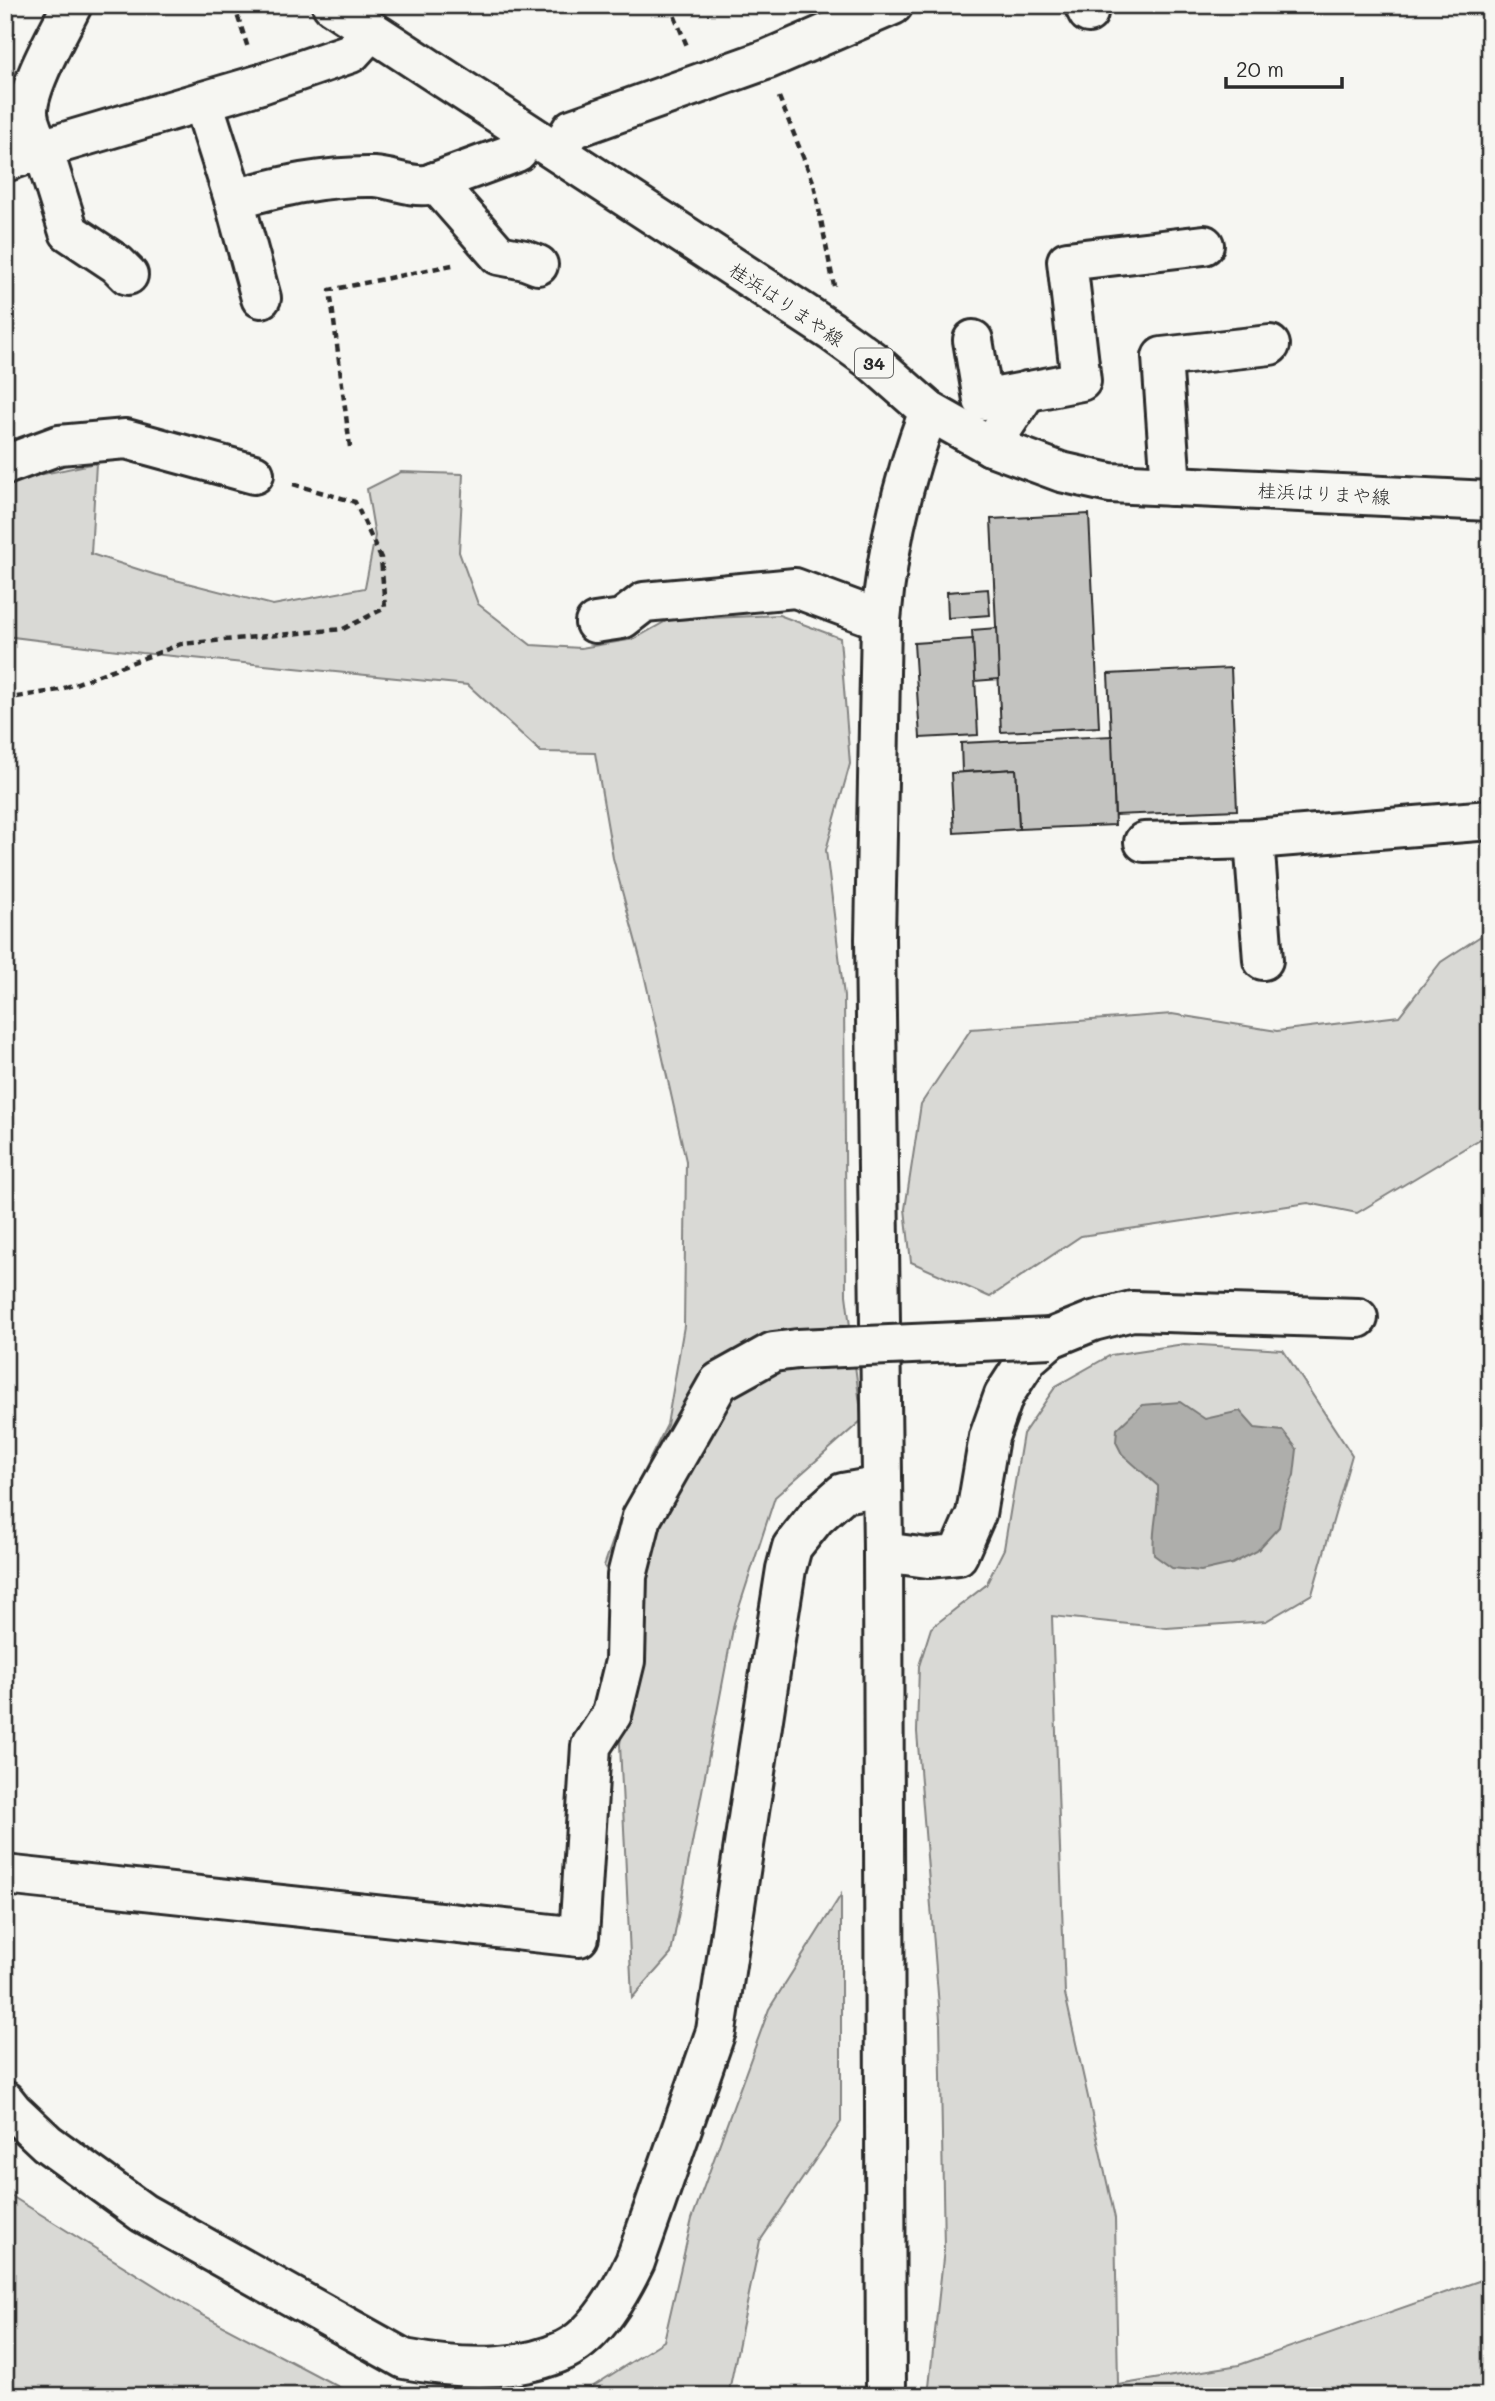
<svg xmlns="http://www.w3.org/2000/svg" width="1495" height="2401" font-family="Mali,'Klee One',sans-serif">
  <style>
    .green { fill: #d9d9d5; stroke: #828280; stroke-width: 2 }
    .water { fill: #aeaeab; stroke: #7a7a78; stroke-width: 2 }
    .building { fill: #c3c3c0; stroke: #2b2b2b; stroke-width: 2 }
    .lines { fill: none; stroke-linecap: round; stroke-linejoin: round }
    .minor-casing { stroke: #2b2b2b; stroke-width: 44 }
    .major-casing { stroke: #2b2b2b; stroke-width: 44 }
    .path { stroke: #2b2b2b; stroke-width: 4.5; stroke-dasharray: 7 5; stroke-linecap: butt }
    .minor { stroke: #f6f6f2; stroke-width: 38 }
    .major { stroke: #f6f6f2; stroke-width: 38 }
    .minor-bridge-casing { stroke: #2b2b2b; stroke-width: 44; stroke-linecap: butt }
    .minor-bridge { stroke: #f6f6f2; stroke-width: 38 }
    .labels { text-anchor: middle; dominant-baseline: central; stroke-width: 7; stroke-linejoin: round; paint-order: stroke }
    .shield { fill: #f6f6f2; stroke: #686867; stroke-width: 2 }
    .shield-label { font-size: 18px; font-weight: bold; fill: #2b2b2b }
    .street-label { font-size: 19px; fill: #2b2b2b; stroke: #f6f6f2 }
  </style>
  <rect width="100%" height="100%" fill="#f6f6f2"/>
  <filter id="ink" filterUnits="userSpaceOnUse"><feTurbulence type="fractalNoise" baseFrequency=".0143" numOctaves="2"/><feDisplacementMap in="SourceGraphic" scale="14" xChannelSelector="R" yChannelSelector="G"/><feConvolveMatrix kernelMatrix="1 2 1 2 8 2 1 2 1" color-interpolation-filters="sRGB"/></filter>
  <g filter="url(#ink)">
    <g class="green">
      <polygon points="96,463 91,554 156,575 273,605 365,588 375,536 367,489 401,472 463,474 459,552 478,604 531,645 581,648 634,639 668,620 779,615 840,638 850,764 826,850 844,996 846,1295 862,1420 775,1497 734,1623 671,1954 632,1998 620,1744 639,1620 604,1566 623,1512 667,1425 684,1326 686,1161 642,965 613,858 595,753 541,752 468,685 142,653 5,636 5,482"/>
      <polygon points="1490,930 1490,1133 1357,1213 1308,1203 1081,1236 990,1297 911,1262 905,1209 921,1104 971,1029 1172,1014 1277,1031 1399,1016 1441,962"/>
      <polygon points="1184,1344 1283,1350 1352,1455 1312,1594 1266,1621 1167,1628 1052,1616 1065,1994 1115,2218 1118,2385 1239,2365 1490,2277 1490,2396 928,2396 944,2249 940,2019 917,1732 919,1666 931,1628 986,1585 1004,1549 1023,1434 1056,1386 1111,1355"/>
      <polygon points="841,1895 841,2122 760,2241 728,2396 578,2396 664,2341 692,2219 769,2009"/>
      <polygon points="5,2192 197,2312 356,2396 5,2396"/>
    </g>
    <path class="water" d="M1180,1402L1205,1419L1240,1411L1255,1428L1283,1431L1297,1449L1294,1475L1284,1502L1279,1527L1257,1551L1232,1564L1201,1571L1172,1568L1154,1555C1151,1531 1159,1511 1158,1486L1122,1454L1116,1442L1117,1429L1142,1405Z"/>
    <g class="building">
      <polygon points="1089,514 1099,727 1001,732 991,519"/>
      <polygon points="988,589 990,615 948,618 947,592"/>
      <polygon points="997,628 999,679 975,681 972,630"/>
      <polygon points="973,639 978,735 920,738 914,643"/>
      <polygon points="1231,668 1237,810 1115,815 1108,674"/>
      <polygon points="1112,736 1115,825 1019,829 1016,769 962,772 961,743"/>
      <polygon points="1016,769 1019,829 954,833 951,773"/>
    </g>
    <g class="lines">
      <g class="minor-casing">
        <g id="minor">
          <path d="M72,5C59,32 27,86 28,113C29,125 36,139 43,149L69,232L117,264L128,275"/>
          <polyline points="1084,5 1088,13"/>
          <polyline points="203,102 234,199 261,298"/>
          <polyline points="558,152 572,129 768,59 893,5"/>
          <polyline points="5,162 51,146 261,84 351,53 371,31"/>
          <polyline points="435,182 499,255 525,260 538,265"/>
          <path d="M234,199C282,186 323,176 374,177C392,178 409,187 427,185L517,152L530,135"/>
          <polyline points="973,340 983,400 1081,381 1067,261 1204,245"/>
          <polyline points="991,446 1027,391"/>
          <polyline points="5,465 59,445 126,439 254,474"/>
          <polyline points="1171,486 1162,357 1270,345"/>
          <polyline points="595,623 622,619 644,602 795,588 881,620"/>
          <polyline points="1254,839 1263,960"/>
          <polyline points="1144,842 1254,839 1490,820"/>
          <polyline points="883,1552 928,1558 958,1555 976,1514 989,1437 1004,1395 1028,1358 1051,1338 1093,1321 1132,1311 1358,1318"/>
          <polyline points="5,1875 579,1937 591,1746 612,1714 625,1661 627,1576 642,1517 719,1382 773,1352 798,1349"/>
          <path d="M5,2101L13,2111L47,2143L143,2213L404,2359C456,2369 516,2373 565,2350C597,2334 620,2293 635,2262L716,2031L777,1626L786,1569L792,1547L816,1517L843,1493L882,1486"/>
          <path d="M886,2396L883,1552L875,939L881,620C887,547 903,479 929,411"/>
        </g>
      </g>
      <g class="major-casing">
        <polyline id="major" points="332,5 831,331 871,360 929,411 991,446 1061,472 1110,483 1490,501"/>
      </g>
      <g class="path">
        <polyline points="234,5 248,48"/>
        <polyline points="670,5 687,46"/>
        <polyline points="779,97 814,184 834,286"/>
        <polyline points="350,447 330,290 457,264"/>
        <polyline points="5,699 59,690 181,644 343,629 385,608 381,558 355,502 289,483"/>
      </g>
      <use href="#minor" class="minor"/>
      <use href="#major" class="major"/>
      <g class="minor-bridge-casing">
        <polyline id="minor-bridge" points="798,1349 1051,1338"/>
      </g>
      <use href="#minor-bridge" class="minor-bridge"/>
    </g>
  </g>
  <g class="labels">
    <rect class="shield" x="855" y="348.5" width="38" height="29" rx="5"/>
    <g class="shield-label">
      <text x="874" y="363">34</text>
    </g>
    <g class="street-label">
      <text transform="translate(787 304) rotate(34)">桂浜はりまや線</text>
      <text transform="translate(1324 493) rotate(3)">桂浜はりまや線</text>
    </g>
  </g>
  <rect width="1495" height="2401" fill="none" stroke="#f6f6f2" stroke-width="28"/>
  <rect x="14" y="14" width="1467" height="2373" fill="none" stroke="#2b2b2b" stroke-width="2.5" filter="url(#ink)"/>
  <path d="M1226 77v10h116v-10" fill="none" stroke="#2b2b2b" stroke-width="3.5"/>
  <text x="1236" y="77" font-size="21" fill="#2b2b2b" stroke="#f6f6f2" stroke-width="5" paint-order="stroke">20 m</text>
</svg>
